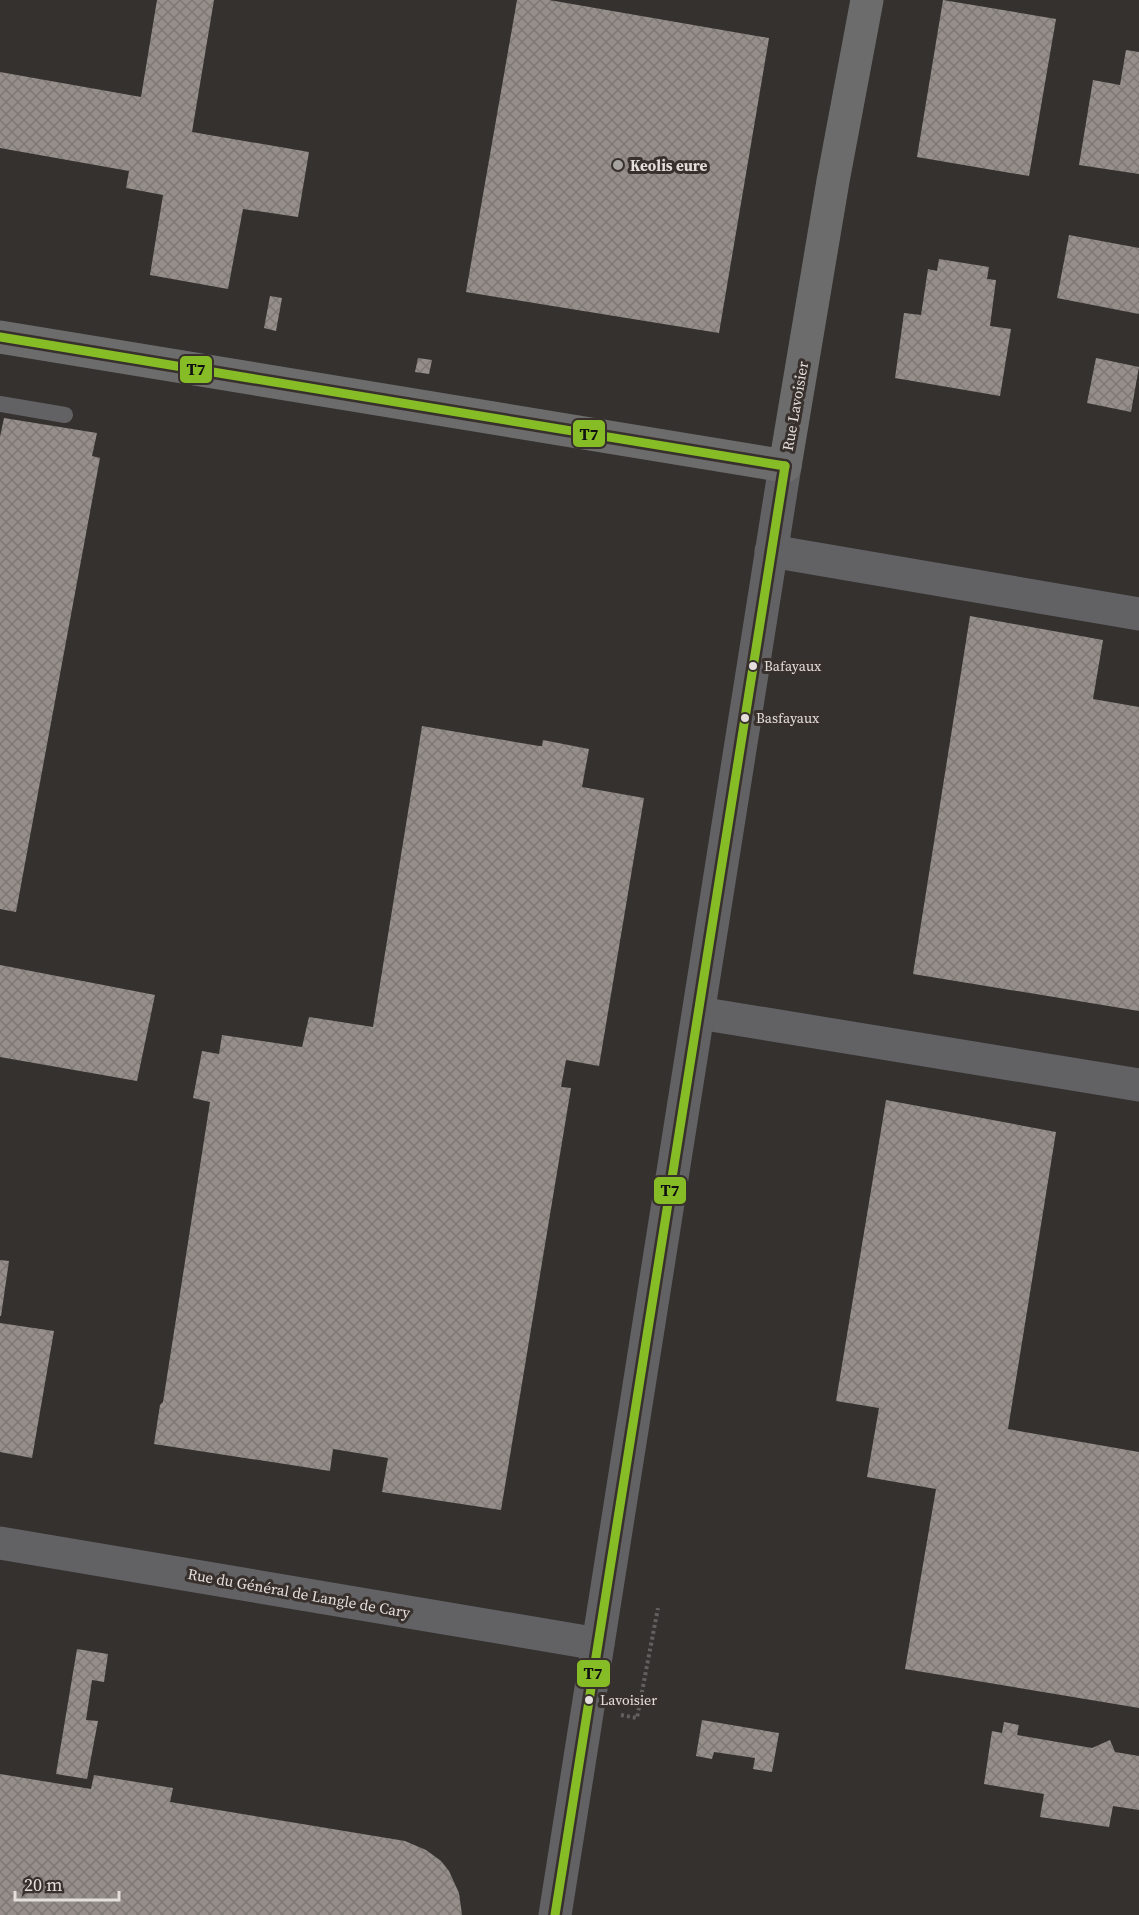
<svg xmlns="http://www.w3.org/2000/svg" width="1139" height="1915" font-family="'Source Serif 4',serif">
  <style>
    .building { fill: url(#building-cross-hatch) }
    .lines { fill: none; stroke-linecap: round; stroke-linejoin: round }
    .path { stroke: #61605f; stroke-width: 4; stroke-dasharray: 3 3; stroke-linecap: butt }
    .lane { stroke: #626163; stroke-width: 16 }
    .street { stroke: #626163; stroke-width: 33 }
    .secondary { stroke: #6d6c6d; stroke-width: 33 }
    .bus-1-casing { stroke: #37302c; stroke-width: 14 }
    .bus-1 { stroke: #86bc25; stroke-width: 9 }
    .poi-dot { fill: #a6a29f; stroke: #37302c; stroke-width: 2 }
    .bus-dot { fill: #e4dfdc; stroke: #37302c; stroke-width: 2 }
    .labels { text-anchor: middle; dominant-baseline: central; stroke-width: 6; stroke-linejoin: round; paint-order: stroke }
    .bus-label { font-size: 14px; fill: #e4dfdc; stroke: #37302c; text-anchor: start }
    .poi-label { font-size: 15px; font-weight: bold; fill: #e4dfdc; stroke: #37302c; text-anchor: start }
    .street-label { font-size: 15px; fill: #e4dfdc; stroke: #37302c }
    .line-badge { stroke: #37302c; stroke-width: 2 }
    .pale-badge-label { font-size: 16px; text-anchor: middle; font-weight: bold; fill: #111 }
  </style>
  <defs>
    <pattern id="building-cross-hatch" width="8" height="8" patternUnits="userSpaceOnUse" patternTransform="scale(1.5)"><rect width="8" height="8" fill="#968e8a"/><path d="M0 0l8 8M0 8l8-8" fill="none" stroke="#7d7874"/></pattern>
  </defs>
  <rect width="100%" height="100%" fill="#34312f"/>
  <g class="building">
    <polygon points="157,0 214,0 192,132 309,152 298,217 243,209 228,289 150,275 163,195 126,188 129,171 0,148 0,72 141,97"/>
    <polygon points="517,0 549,0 769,38 719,333 466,292"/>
    <polygon points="943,0 1056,19 1029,176 917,157"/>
    <polygon points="1126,50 1139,52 1139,174 1079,165 1093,80 1120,85"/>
    <polygon points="1069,235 1139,248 1139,314 1057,298"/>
    <polygon points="939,259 989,267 987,279 996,280 990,326 1011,329 1000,396 895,378 904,313 921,315 928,269 937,271"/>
    <polygon points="270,296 282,298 276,331 264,328"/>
    <polygon points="418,358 432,360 429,374 415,372"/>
    <polygon points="1096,358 1139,367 1131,412 1087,403"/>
    <polygon points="4,418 97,433 92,456 100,458 16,912 0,909 0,437"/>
    <polygon points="970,616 1103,640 1093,699 1139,707 1139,1011 913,974"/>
    <polygon points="422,726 539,746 542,746 543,740 589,749 582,787 644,798 599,1066 566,1060 561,1087 571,1088 501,1510 382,1492 388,1458 333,1449 330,1471 154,1444 160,1405 163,1402 210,1102 193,1098 202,1051 219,1054 222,1035 302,1047 309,1017 373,1027"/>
    <polygon points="0,965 155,995 137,1081 0,1057"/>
    <polygon points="886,1100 1056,1132 1008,1429 1139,1452 1139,1708 905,1669 936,1489 867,1477 879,1408 836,1401"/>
    <polygon points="0,1260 9,1261 1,1316 0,1316"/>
    <polygon points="0,1323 54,1331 32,1458 0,1452"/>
    <polygon points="77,1649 108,1654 104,1682 92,1680 86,1720 98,1721 87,1779 56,1774"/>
    <polygon points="702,1720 779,1733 772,1772 753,1769 755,1758 714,1752 712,1759 696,1756"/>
    <polygon points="1004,1722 1019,1725 1017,1735 1092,1748 1110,1740 1115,1752 1139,1756 1139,1810 1113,1806 1109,1827 1040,1817 1044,1794 984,1784 992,1731 1002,1733"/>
    <polygon points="0,1774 91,1789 94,1775 173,1788 170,1802 405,1841 426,1850 441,1861 449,1871 459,1893 462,1915 0,1915"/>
  </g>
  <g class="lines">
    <polyline class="path" points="621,1715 637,1718 658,1608"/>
    <polyline class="lane" points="0,404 65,415"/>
    <g class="street">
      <polyline points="771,551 1139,614"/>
      <polyline points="699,1013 1139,1085"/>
      <polyline points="0,1543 598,1644"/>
      <polyline points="555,1915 785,466"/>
    </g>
    <polyline class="secondary" points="0,337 785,466 833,181 867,0"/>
    <g class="bus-1-casing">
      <g id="bus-1">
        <polyline points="0,337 785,466"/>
        <polyline points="555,1915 785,466"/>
      </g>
    </g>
    <use href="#bus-1" class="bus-1"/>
  </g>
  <circle class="poi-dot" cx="618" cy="165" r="6"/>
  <g class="bus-dot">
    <circle cx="753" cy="666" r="5"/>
    <circle cx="745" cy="718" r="5"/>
    <circle cx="589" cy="1700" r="5"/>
  </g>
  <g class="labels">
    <g class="bus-label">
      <text x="764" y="666">Bafayaux</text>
      <text x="756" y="718">Basfayaux</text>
      <text x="600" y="1700">Lavoisier</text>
    </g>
    <g class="poi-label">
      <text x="630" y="165">Keolis eure</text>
    </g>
    <g class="street-label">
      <text transform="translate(795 406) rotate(-80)">Rue Lavoisier</text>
      <text transform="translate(299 1593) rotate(10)">Rue du Général de Langle de Cary</text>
    </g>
  </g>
  <g class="line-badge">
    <rect x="179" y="355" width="34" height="29" rx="6" fill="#86bc25"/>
    <rect x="572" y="419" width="34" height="29" rx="6" fill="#86bc25"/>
    <rect x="653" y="1176" width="34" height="29" rx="6" fill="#86bc25"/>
    <rect x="576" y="1659" width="35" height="29" rx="6" fill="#86bc25"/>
  </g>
  <g class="pale-badge-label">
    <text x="196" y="375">T7</text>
    <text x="589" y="440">T7</text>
    <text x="670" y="1196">T7</text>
    <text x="593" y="1679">T7</text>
  </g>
  <path d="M15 1891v9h104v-9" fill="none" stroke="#e4dfdc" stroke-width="3"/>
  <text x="24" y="1891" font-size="18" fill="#e4dfdc" stroke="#37302c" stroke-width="4.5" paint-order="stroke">20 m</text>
</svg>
